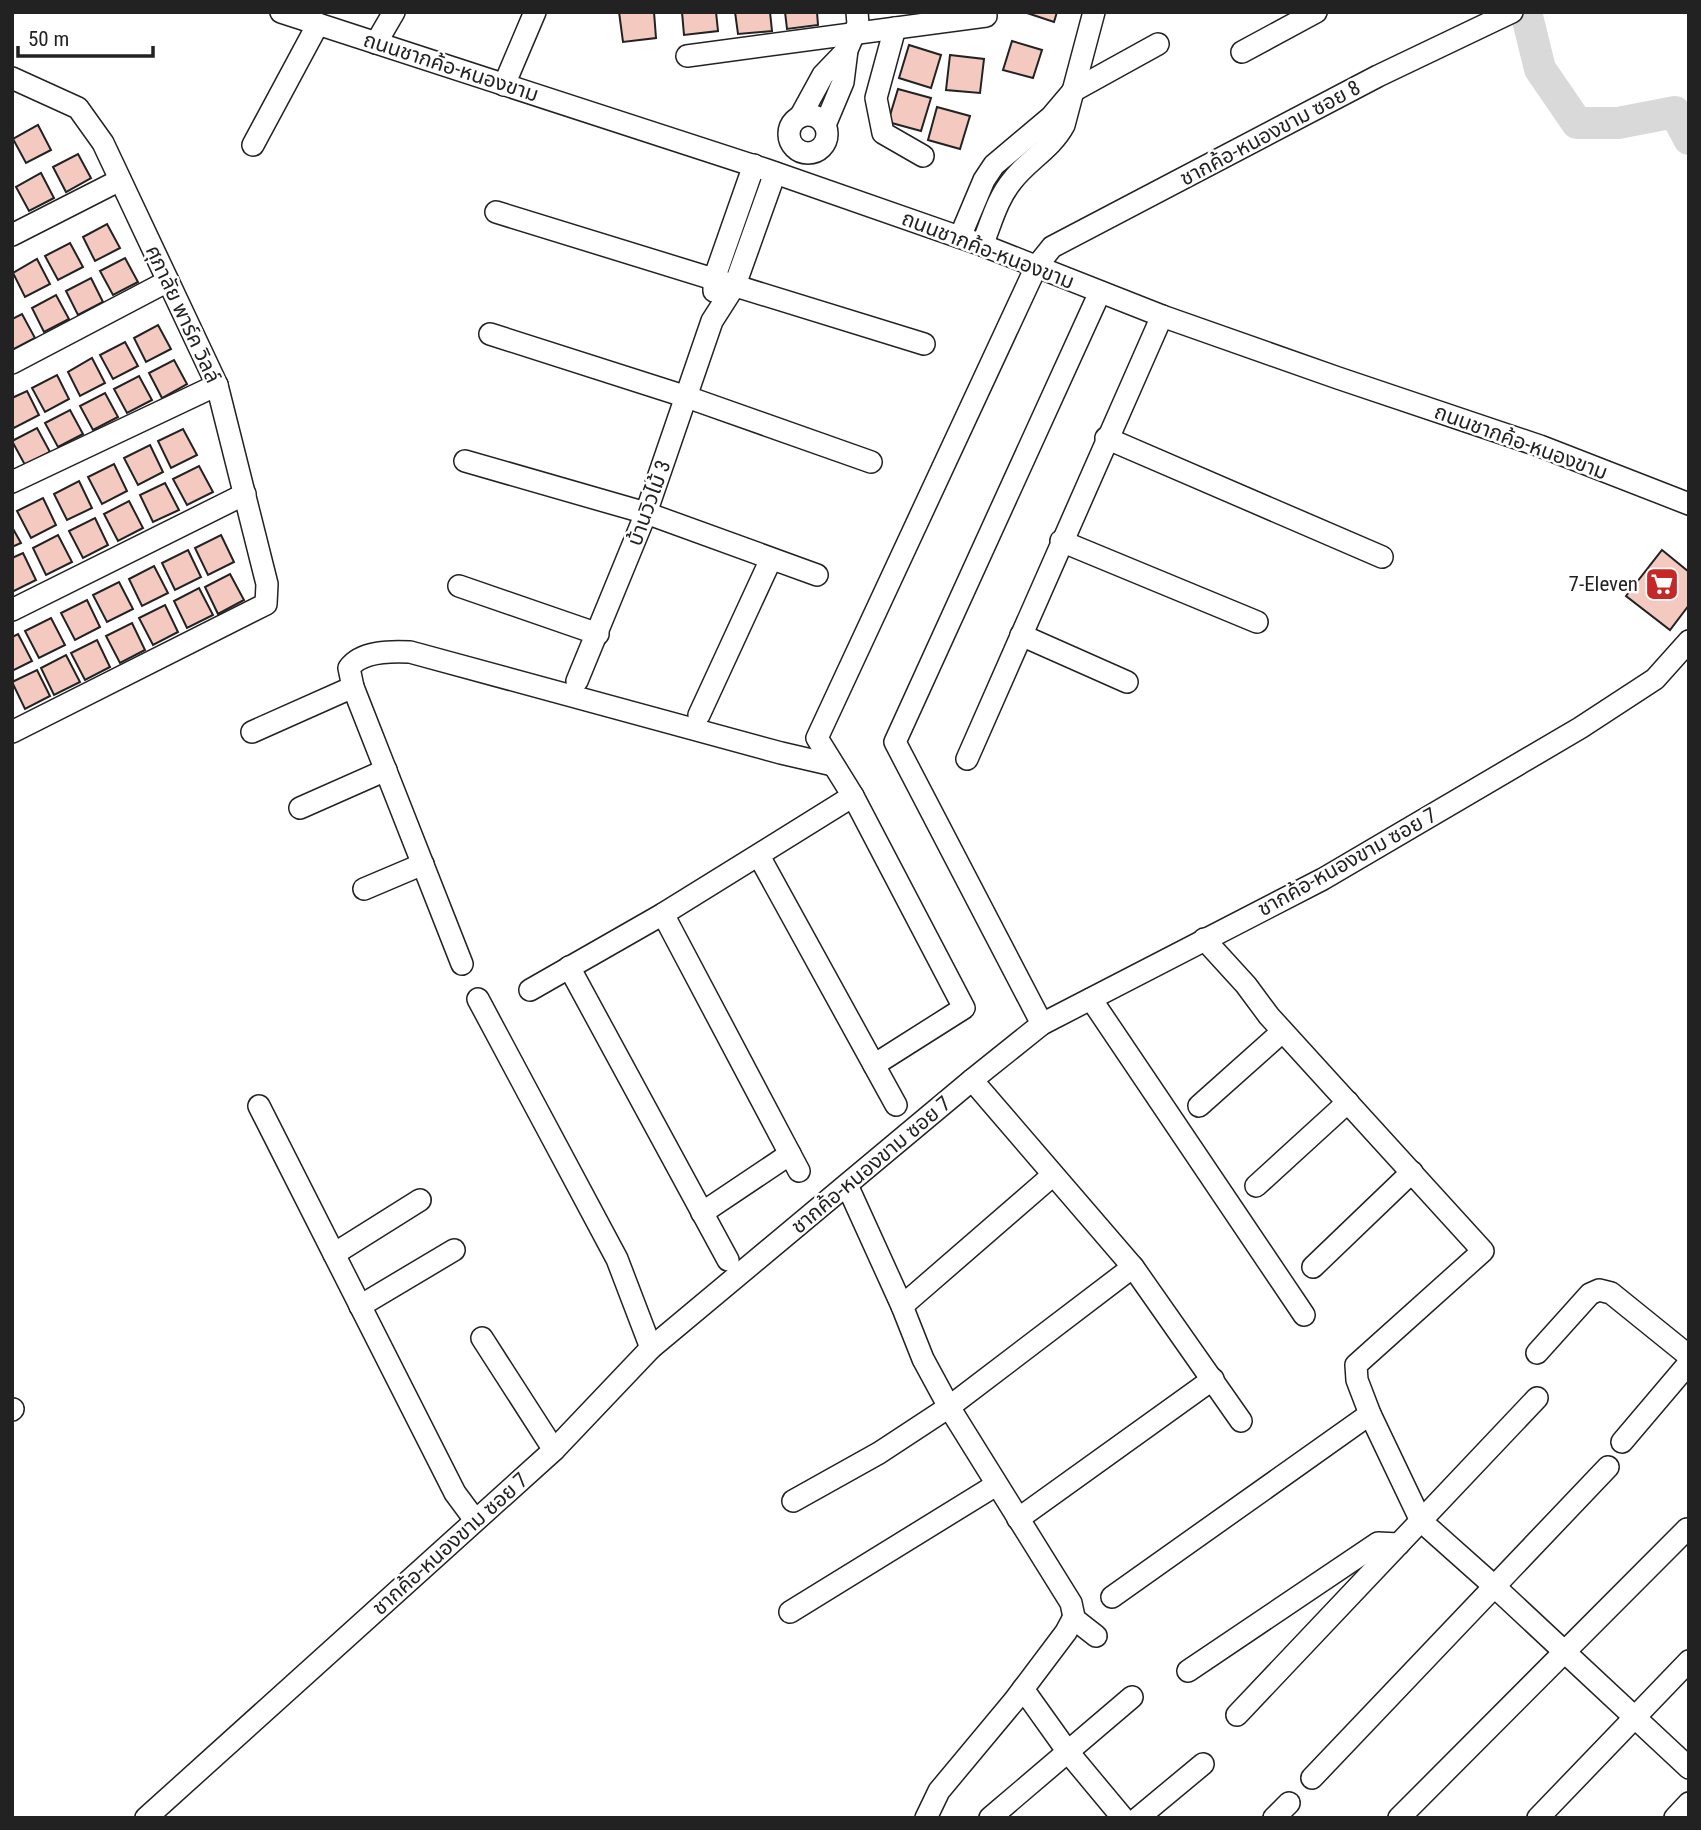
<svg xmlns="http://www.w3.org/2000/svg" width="1701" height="1830" font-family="'Roboto Condensed','Noto Sans Thai',sans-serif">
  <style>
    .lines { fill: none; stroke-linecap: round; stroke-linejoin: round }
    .river { stroke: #d9d9d9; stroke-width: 32 }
    .building { fill: #f3c9c0; stroke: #222; stroke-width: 2 }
    .minor-casing { stroke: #222; stroke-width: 24 }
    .minor { stroke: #fff; stroke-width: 21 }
    .labels { text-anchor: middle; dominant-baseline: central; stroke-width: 5; stroke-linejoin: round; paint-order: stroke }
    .street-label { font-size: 21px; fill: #222; stroke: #fff }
    .poi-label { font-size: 21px; fill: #222; stroke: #fff; text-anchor: end }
  </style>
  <rect width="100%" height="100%" fill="#fff"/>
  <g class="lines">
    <polyline class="river" points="1526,12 1540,69 1577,123 1618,123 1675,112 1689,139"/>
  </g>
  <g class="building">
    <polygon points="619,12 654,12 656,38 623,42"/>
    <polygon points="682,12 716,12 718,31 684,35"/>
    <polygon points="735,12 770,12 772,31 738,34"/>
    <polygon points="785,12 817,12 818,25 787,29"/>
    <polygon points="1024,12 1057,12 1054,22"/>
    <polygon points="1012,41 1042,50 1033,78 1003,70"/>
    <polygon points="909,45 941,55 931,88 899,78"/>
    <polygon points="950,55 984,59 980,93 946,90"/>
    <polygon points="898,89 931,98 921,131 888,122"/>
    <polygon points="937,107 970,116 960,149 928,140"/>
    <polygon points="38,125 51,150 26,163 13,139"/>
    <polygon points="78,154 91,178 66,192 53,167"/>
    <polygon points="41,173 54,198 29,211 16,187"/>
    <polygon points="107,224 120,248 95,261 83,237"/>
    <polygon points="70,243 83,267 58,280 45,256"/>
    <polygon points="125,258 138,282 113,295 100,271"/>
    <polygon points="37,259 50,284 25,297 13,273"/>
    <polygon points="91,278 103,302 78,315 66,291"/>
    <polygon points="56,295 69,319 44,332 32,308"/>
    <polygon points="22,314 35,338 12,350 12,319"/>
    <polygon points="158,325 171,349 146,362 134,338"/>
    <polygon points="125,342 138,366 113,379 100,355"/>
    <polygon points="92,358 105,383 80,396 68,372"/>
    <polygon points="174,360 187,384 162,398 149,373"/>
    <polygon points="57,375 69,399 45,412 32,388"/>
    <polygon points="139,376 152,400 127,413 114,389"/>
    <polygon points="27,391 39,415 14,428 12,424 12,398"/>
    <polygon points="105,393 118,417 93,430 80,406"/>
    <polygon points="70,410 83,434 58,447 45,423"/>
    <polygon points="37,428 50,452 25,465 12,441"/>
    <polygon points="183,429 197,455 171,468 158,441"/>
    <polygon points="150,445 163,472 138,485 124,458"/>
    <polygon points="114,464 127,491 102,504 88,477"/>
    <polygon points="199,466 213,492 187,505 173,479"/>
    <polygon points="79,481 92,508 67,520 54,494"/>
    <polygon points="165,483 179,510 153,522 140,495"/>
    <polygon points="43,498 56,525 31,538 17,511"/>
    <polygon points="129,501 143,528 118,541 104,514"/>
    <polygon points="95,518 108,545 83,558 69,531"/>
    <polygon points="12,527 21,543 12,547"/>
    <polygon points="58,535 72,562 46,575 33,548"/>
    <polygon points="221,535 234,562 208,575 195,548"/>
    <polygon points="188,550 201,577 175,590 162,563"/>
    <polygon points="1662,550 1689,572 1689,605 1670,630 1626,596"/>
    <polygon points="23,553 36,580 12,592 12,558"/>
    <polygon points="154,566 168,593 142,606 129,579"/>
    <polygon points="230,574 244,600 218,614 205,587"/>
    <polygon points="119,582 133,609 107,622 93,595"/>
    <polygon points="199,588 213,615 187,628 174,601"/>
    <polygon points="87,600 100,627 75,640 61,613"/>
    <polygon points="165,605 178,632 153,645 139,618"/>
    <polygon points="51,618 65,645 39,658 25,631"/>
    <polygon points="132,623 145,650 120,663 106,636"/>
    <polygon points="18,634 32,661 12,671 12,637"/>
    <polygon points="97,640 110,667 85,680 71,653"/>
    <polygon points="66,655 80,682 54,695 41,668"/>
    <polygon points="37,670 50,696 25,709 12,682"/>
  </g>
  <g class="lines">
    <g class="minor-casing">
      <g id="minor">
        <polyline points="281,12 767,170 982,245 1162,316 1338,378 1540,446 1689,504"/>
        <polyline points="895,28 876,98 883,133 923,156"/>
        <polyline points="376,43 394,12"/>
        <polyline points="1242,52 1316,12"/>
        <polyline points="687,56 986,16"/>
        <polyline points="12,78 78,108 103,143 217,385 267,584 266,604 12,732"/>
        <polyline points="504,85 535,12"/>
        <circle cx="808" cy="134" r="19"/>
        <polyline points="800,117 823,75 847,50"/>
        <polyline points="825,125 843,82 847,50 858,24 857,12"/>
        <polyline points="253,145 318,24"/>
        <polyline points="496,212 924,344"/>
        <polyline points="12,235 120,180"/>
        <polyline points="960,237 984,180 994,165 1051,117 1073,91 1158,44"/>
        <path d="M982,245C991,224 997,199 1012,181C1028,160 1051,149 1064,125L1094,12"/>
        <polyline points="714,291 714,279 754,165"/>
        <polyline points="490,334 687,397 871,462"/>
        <polyline points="12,363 168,281"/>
        <polyline points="1106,438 1382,557"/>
        <polyline points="465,461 646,513 817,575"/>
        <polyline points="12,482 217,385"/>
        <polyline points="1061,541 1257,622"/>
        <polyline points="459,586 598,634"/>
        <polyline points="12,610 245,494"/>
        <polyline points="1021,635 1127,682"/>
        <polyline points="577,681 646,513 712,321 735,285 775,173"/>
        <polyline points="699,715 771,559"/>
        <polyline points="252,732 353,687"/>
        <polyline points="967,759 1162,316"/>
        <polyline points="300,808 386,770"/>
        <polyline points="759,856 896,1105"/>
        <polyline points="364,889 423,864"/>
        <polyline points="663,914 799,1171"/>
        <polyline points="1204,939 1246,985 1269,1016 1483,1251 1356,1365 1357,1380 1370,1414 1421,1521 1494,1586 1689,1768"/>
        <path d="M462,964L353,687L349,668C361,651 391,651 410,652L781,753L833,765"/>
        <polyline points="569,967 728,1260"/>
        <polyline points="530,990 663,914 853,796"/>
        <polyline points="478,999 617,1259 651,1348"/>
        <polyline points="1091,999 1304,1315"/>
        <polyline points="1042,1024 895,742 1100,292"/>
        <polyline points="874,1065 964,1008 853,796 817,738 1036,267 1052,247 1378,76 1512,12"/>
        <polyline points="972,1080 1133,1267 1241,1421"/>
        <polyline points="259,1106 455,1493 475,1520"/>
        <polyline points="1199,1106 1282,1032"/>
        <polyline points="847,1185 902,1306 923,1359 949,1407 1071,1603 1074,1617 1066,1632 1014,1701 939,1791 926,1818"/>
        <polyline points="1256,1186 1348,1102"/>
        <polyline points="702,1213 790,1154"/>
        <polyline points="334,1254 420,1200"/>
        <polyline points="1313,1267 1412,1172"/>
        <polyline points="360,1306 454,1250"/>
        <polyline points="902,1306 1053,1175"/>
        <polyline points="482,1338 554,1450"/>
        <polyline points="1537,1353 1590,1294 1599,1290 1611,1293 1689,1356"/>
        <polyline points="12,1410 13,1409"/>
        <polyline points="1622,1442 1689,1363"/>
        <polyline points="793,1501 879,1453 949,1407 1133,1267"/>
        <polyline points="1018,1519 1213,1379"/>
        <polyline points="1112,1597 1370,1414"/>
        <polyline points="790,1612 996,1485"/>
        <polyline points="1073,1618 1096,1636"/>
        <polyline points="1188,1671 1378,1543 1399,1544"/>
        <polyline points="1023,1689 1068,1752 1123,1818"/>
        <polyline points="1237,1715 1537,1398"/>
        <polyline points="1312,1778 1608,1467"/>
        <polyline points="146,1818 554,1450 651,1348 972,1080 1042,1024 1323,879 1580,728 1655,679 1689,641"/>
        <polyline points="990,1818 1132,1697"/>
        <polyline points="1138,1818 1203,1764"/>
        <polyline points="1274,1818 1289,1803"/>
        <polyline points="1399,1818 1687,1529"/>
        <polyline points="1538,1818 1689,1661"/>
        <polyline points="1675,1818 1689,1803"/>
      </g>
    </g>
    <use href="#minor" class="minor"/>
  </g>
  <defs>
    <g id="supermarket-square" transform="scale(1.75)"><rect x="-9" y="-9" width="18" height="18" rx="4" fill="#c62828" stroke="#fff"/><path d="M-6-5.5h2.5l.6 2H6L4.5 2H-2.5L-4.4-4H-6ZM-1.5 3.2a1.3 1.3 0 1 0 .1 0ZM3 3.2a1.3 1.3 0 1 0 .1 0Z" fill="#fff"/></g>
  </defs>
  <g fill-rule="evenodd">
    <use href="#supermarket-square" x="1662" y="584"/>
  </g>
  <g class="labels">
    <g class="street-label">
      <text transform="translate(451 67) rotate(18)">ถนนชากค้อ-หนองขาม</text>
      <text transform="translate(1270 133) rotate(-28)">ชากค้อ-หนองขาม ซอย 8</text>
      <text transform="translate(988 250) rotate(21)">ถนนชากค้อ-หนองขาม</text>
      <text transform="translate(183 314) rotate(65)">ศุภาลัย พาร์ค วิลล์</text>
      <text transform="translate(1521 442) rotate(20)">ถนนชากค้อ-หนองขาม</text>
      <text transform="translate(649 503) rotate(-70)">บ้านวิวไม้ 3</text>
      <text transform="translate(1347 862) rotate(-29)">ชากค้อ-หนองขาม ซอย 7</text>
      <text transform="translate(871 1165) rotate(-40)">ชากค้อ-หนองขาม ซอย 7</text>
      <text transform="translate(450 1544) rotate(-42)">ชากค้อ-หนองขาม ซอย 7</text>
    </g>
    <g class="poi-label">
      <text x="1638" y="584">7-Eleven</text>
    </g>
  </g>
  <rect width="1701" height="1830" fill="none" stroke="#222222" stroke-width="28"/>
  <path d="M18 46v10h135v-10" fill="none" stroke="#222222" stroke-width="3.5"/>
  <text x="28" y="46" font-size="21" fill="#222222" stroke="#ffffff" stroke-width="5" paint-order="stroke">50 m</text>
</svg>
